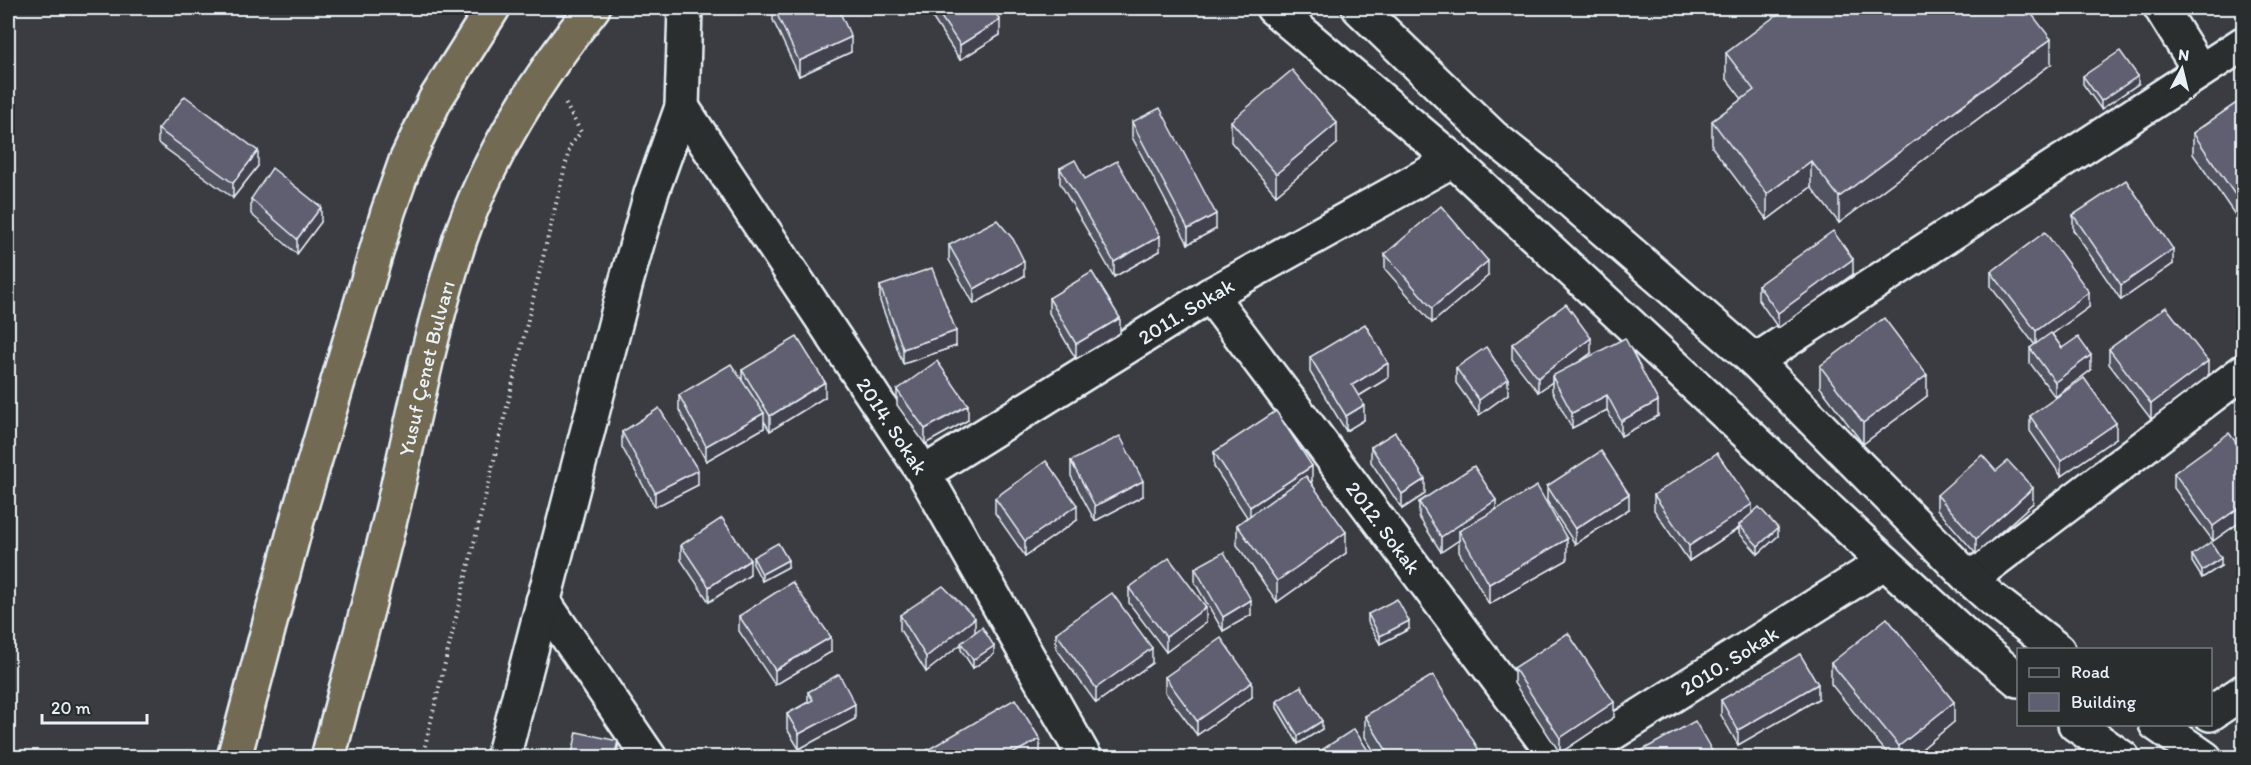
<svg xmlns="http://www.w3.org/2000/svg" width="2251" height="765" font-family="Itim,sans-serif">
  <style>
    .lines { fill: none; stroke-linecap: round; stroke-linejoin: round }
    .street-casing { stroke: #e8f1f8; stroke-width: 38 }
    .secondary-casing { stroke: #e8f1f8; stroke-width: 38 }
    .highway-casing { stroke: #e8f1f8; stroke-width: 38 }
    .path { stroke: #e8f1f8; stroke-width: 4; stroke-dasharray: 1.5 4.5; stroke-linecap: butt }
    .street { stroke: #2a2d2e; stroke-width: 33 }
    .secondary { stroke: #2a2d2e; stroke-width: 33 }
    .highway { stroke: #736b52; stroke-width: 33 }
    .wall { fill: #515261; stroke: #e8f1f8; stroke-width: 1.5 }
    .shaded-wall { fill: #42424f; stroke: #e8f1f8; stroke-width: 1.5 }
    .building { fill: #5e5f71; stroke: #e8f1f8; stroke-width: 1.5 }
    .labels { text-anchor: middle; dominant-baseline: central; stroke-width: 6; stroke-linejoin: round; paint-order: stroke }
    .street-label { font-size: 21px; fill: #e8f1f8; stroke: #2a2d2e }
  </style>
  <rect width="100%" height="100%" fill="#3a3c42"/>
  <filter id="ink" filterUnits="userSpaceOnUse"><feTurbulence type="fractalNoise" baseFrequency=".0167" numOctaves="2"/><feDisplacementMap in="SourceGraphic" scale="12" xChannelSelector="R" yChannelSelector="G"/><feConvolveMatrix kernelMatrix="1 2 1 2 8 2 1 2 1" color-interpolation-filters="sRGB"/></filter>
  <g filter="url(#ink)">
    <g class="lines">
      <g class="street-casing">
        <g id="street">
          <polyline points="2161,8 2200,71"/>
          <path id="s1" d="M682,107L924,473L1085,758"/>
          <path id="s2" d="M1210,295L1557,758"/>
          <polyline points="1755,361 2244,43"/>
          <path id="s3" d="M924,473L1210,295L1453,160"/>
          <polyline points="1970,579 2244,371"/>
          <polyline points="543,601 650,758"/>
          <polyline points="2210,714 2244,691"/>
          <polyline points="503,758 625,286 651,194 682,107 685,8"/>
          <path id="s4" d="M1573,758L1885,562"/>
        </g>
      </g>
      <g class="secondary-casing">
        <g id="secondary">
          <polyline points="1273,8 1453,160 1885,562 1968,638 2018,680"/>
          <polyline points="1359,8 1493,137 1541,175 1755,361 1970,579 1991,598 2058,650"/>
          <polyline points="2075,724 2123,758"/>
          <polyline points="2156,724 2205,758"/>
        </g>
      </g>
      <g class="highway-casing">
        <g id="highway">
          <polyline points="234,758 298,517 388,212 406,161 435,100 493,8"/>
          <path id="s5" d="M328,758C350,673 374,588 394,503C414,415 432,325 460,239C487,159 540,73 593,8"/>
        </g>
      </g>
      <polyline class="path" points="422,758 570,146 581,132 565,103"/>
      <use href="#street" class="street"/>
      <use href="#secondary" class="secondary"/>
      <use href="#highway" class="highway"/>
    </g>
    <g class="wall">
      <polygon points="773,8 838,8 851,52 799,76 773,20"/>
      <polygon points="928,8 992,8 1000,35 960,60 928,11"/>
      <polygon points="1726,53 2051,64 1839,223 1811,187 1767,220 1712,147 1712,121 1742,99 1726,78"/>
      <polygon points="2083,76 2138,84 2101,109 2083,84"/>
      <polygon points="2244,98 2244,225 2242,225 2193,154 2193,133"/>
      <polygon points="1231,121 1337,144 1276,195 1231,142"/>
      <polygon points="1132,122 1216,229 1188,244 1132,137"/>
      <polygon points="158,129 258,166 233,198 158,143"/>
      <polygon points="1060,168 1085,179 1160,251 1114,277 1060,183"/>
      <polygon points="251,199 321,222 297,254 251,214"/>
      <polygon points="2073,215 2173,264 2121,300 2073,230"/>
      <polygon points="949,245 1024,276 974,304 949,260"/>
      <polygon points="1385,254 1488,276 1432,323 1385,269"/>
      <polygon points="1991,272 2089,307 2052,334 2062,348 2091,370 2055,397 2030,363 2030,348 2035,345 1991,287"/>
      <polygon points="1853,274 1778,328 1758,299 1758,285"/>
      <polygon points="880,286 956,346 903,364 880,301"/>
      <polygon points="1049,298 1120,333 1076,359 1049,313"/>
      <polygon points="1512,344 1591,353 1579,362 1658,416 1621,436 1607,410 1572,428 1552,391 1552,382 1538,392 1512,359"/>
      <polygon points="2109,349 2208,376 2151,419 2109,364"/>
      <polygon points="1310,357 1388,378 1359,396 1364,420 1346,431 1310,372"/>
      <polygon points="1820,366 1927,396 1863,444 1820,387"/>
      <polygon points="1456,368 1508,394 1479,415 1456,383"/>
      <polygon points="742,370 825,397 770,431 764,421 764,428 706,461 679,410 679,395 742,380"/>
      <polygon points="897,390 968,420 925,444 897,405"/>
      <polygon points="2030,416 2116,438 2061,476 2030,431"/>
      <polygon points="622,432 698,485 655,507 622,447"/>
      <polygon points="1371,447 1425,494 1402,509 1371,462"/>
      <polygon points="1214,452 1312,481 1311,482 1346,553 1277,602 1237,545 1237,525 1247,517 1214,467"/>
      <polygon points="2244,453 2244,519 2213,541 2174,488 2174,473"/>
      <polygon points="1071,461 1143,496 1095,521 1071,476"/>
      <polygon points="1996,471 2033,503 1976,554 1937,509 1937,495"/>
      <polygon points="1547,486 1629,509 1575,544 1547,501"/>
      <polygon points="1654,495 1752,514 1778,536 1758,554 1739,533 1739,528 1689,561 1654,510"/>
      <polygon points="995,498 1077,520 1025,556 995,513"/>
      <polygon points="1419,502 1496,509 1567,560 1489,604 1459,552 1459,540 1441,552 1419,517"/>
      <polygon points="681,545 750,575 709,602 681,560"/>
      <polygon points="2192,555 2221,566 2202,578 2192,562"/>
      <polygon points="753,557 788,567 762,581 753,564"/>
      <polygon points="1195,568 1251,615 1223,631 1195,583"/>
      <polygon points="1129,588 1206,622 1166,652 1129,603"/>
      <polygon points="1368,614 1409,629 1380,644 1368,622"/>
      <polygon points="900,615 975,633 994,654 973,668 961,650 961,644 926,672 900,630"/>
      <polygon points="739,616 831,652 775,685 739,631"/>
      <polygon points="1056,633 1152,663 1096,703 1056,648"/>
      <polygon points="1831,663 1954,722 1911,758 1891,758 1831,684"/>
      <polygon points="1514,668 1614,717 1560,753 1514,683"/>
      <polygon points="1165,677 1252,697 1197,735 1165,692"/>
      <polygon points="808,692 855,719 799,749 787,729 787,714 808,702"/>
      <polygon points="1818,699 1738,745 1721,715 1721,700"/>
      <polygon points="1277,701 1322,729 1298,744 1277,708"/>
      <polygon points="1365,716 1484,758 1378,758 1365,737"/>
    </g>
    <g class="shaded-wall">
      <polygon points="1000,20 1000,35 960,60 960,45"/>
      <polygon points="851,37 851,52 799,76 799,61"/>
      <polygon points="2051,39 2051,64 1839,223 1839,197"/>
      <polygon points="2138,76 2138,84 2101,109 2101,101"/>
      <polygon points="1337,123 1337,144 1276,195 1276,174"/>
      <polygon points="258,151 258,166 233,198 233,183"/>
      <polygon points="1811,161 1811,187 1767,220 1767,194"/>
      <polygon points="2244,204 2244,225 2242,225 2242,205"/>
      <polygon points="321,207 321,222 297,254 297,239"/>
      <polygon points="1216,214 1216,229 1188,244 1188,229"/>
      <polygon points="1160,236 1160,251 1114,277 1114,262"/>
      <polygon points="2173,249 2173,264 2121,300 2121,285"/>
      <polygon points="1853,259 1853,274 1778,328 1778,313"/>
      <polygon points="1024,261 1024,276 974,304 974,289"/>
      <polygon points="1488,261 1488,276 1432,323 1432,308"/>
      <polygon points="2089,292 2089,307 2036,346 2036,331"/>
      <polygon points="1120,318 1120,333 1076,359 1076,344"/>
      <polygon points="956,331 956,346 903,364 903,349"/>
      <polygon points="1591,338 1591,353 1554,380 1552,376 1552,382 1538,392 1538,378"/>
      <polygon points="2091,355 2091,370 2055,397 2055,382"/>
      <polygon points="2208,361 2208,376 2151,419 2151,404"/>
      <polygon points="1388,363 1388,378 1352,400 1352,385"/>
      <polygon points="1927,375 1927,396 1863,444 1863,423"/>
      <polygon points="1508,379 1508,394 1479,415 1479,400"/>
      <polygon points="825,382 825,397 770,431 770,416"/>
      <polygon points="1607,395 1607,410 1572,428 1572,413"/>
      <polygon points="1658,401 1658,416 1621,436 1621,421"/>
      <polygon points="968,405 968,420 925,444 925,429"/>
      <polygon points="1364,405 1364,420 1346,431 1346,416"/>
      <polygon points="764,413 764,428 706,461 706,446"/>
      <polygon points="2116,423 2116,438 2061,476 2061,461"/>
      <polygon points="1312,466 1312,481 1250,522 1250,507"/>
      <polygon points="698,470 698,485 655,507 655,492"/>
      <polygon points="1425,479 1425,494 1402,509 1402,494"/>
      <polygon points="1143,481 1143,496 1095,521 1095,506"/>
      <polygon points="2033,488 2033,503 1976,554 1976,539"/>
      <polygon points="1629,494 1629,509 1575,544 1575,529"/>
      <polygon points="1496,500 1496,515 1459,531 1459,540 1441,552 1441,537"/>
      <polygon points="1752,504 1752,519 1739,525 1739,528 1689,561 1689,546"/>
      <polygon points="2244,504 2244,519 2213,541 2213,526"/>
      <polygon points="1077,505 1077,520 1025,556 1025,541"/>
      <polygon points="1778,528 1778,536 1758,554 1758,546"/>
      <polygon points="1346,532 1346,553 1277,602 1277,581"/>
      <polygon points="1567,539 1567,560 1489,604 1489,584"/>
      <polygon points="2221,558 2221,566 2202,578 2202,571"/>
      <polygon points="750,560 750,575 709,602 709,587"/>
      <polygon points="788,560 788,567 762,581 762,574"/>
      <polygon points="1251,600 1251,615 1223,631 1223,617"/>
      <polygon points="1206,607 1206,622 1166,652 1166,637"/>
      <polygon points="975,618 975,633 926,672 926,657"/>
      <polygon points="1409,621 1409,629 1380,644 1380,636"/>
      <polygon points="831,637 831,652 775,685 775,670"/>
      <polygon points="994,646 994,654 973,668 973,660"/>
      <polygon points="1152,648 1152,663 1096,703 1096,688"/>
      <polygon points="1252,682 1252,697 1197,735 1197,721"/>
      <polygon points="1818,684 1818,699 1738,745 1738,730"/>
      <polygon points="1614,702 1614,717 1560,753 1560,738"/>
      <polygon points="1954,702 1954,722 1911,758 1899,758 1899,746"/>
      <polygon points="855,704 855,719 799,749 799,734"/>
      <polygon points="1322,721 1322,729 1298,744 1298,736"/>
      <polygon points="1040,739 1040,754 1033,758 1004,758"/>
      <polygon points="618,741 618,758 614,758"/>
    </g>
    <g class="building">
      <polygon points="774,8 838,8 851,37 799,61"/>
      <polygon points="935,8 992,8 1000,20 960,45"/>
      <polygon points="1786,8 2027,8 2051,39 1839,197 1811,161 1767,194 1712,121 1754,90 1726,53"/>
      <polygon points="2120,51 2138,76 2101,101 2083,76"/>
      <polygon points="1292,70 1337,123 1276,174 1231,121"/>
      <polygon points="185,96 258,151 233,183 158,129"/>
      <polygon points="2244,98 2244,204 2242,205 2193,133"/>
      <polygon points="1160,108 1216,214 1188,229 1132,122"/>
      <polygon points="1075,160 1085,179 1117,161 1160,236 1114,262 1060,168"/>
      <polygon points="272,168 321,207 297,239 251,199"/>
      <polygon points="2126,180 2173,249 2121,285 2073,215"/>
      <polygon points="1441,206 1488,261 1432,308 1385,254"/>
      <polygon points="997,220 1013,239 1024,261 974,289 949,245"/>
      <polygon points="1833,231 1853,259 1778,313 1758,285"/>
      <polygon points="2045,232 2089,292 2036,331 1991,272"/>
      <polygon points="932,268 956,331 903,349 880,286"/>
      <polygon points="1092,272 1120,318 1076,344 1049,298"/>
      <polygon points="1566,304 1591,338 1538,378 1512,344"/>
      <polygon points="2166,307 2208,361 2151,404 2109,349"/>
      <polygon points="1884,318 1927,375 1863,423 1820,366"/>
      <polygon points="1365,324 1388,363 1352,385 1364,405 1346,416 1310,357"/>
      <polygon points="2051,333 2062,348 2078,337 2091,355 2055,382 2030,348"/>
      <polygon points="797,337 825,382 770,416 742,370"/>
      <polygon points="1625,338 1658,401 1621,421 1607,395 1572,413 1552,376"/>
      <polygon points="1486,347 1508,379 1479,400 1456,368"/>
      <polygon points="937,361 968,405 925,429 897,390"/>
      <polygon points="731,364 764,413 706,446 679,395"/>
      <polygon points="2084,378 2116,423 2061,461 2030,416"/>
      <polygon points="659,408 698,470 655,492 622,432"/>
      <polygon points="1276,411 1312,466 1250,507 1214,452"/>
      <polygon points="1395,432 1425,479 1402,494 1371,447"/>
      <polygon points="2229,433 2244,453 2244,504 2213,526 2174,473"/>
      <polygon points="1120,436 1143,481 1095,506 1071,461"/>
      <polygon points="1601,451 1629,494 1575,529 1547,486"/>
      <polygon points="1717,453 1752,504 1689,546 1654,495"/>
      <polygon points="1982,455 1996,471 2008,461 2033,488 1976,539 1937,495"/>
      <polygon points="1046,461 1077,505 1025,541 995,498"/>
      <polygon points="1474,466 1496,500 1441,537 1419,502"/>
      <polygon points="1306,476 1346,532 1277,581 1237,525"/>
      <polygon points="1537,486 1567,539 1489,584 1459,531"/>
      <polygon points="1759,507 1778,528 1758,546 1739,525"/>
      <polygon points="722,518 750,560 709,587 681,545"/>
      <polygon points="2211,542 2221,558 2202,571 2192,555"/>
      <polygon points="778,543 788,560 762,574 753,557"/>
      <polygon points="1224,552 1251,600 1223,617 1195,568"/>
      <polygon points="1169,558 1206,607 1166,637 1129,588"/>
      <polygon points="792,582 831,637 775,670 739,616"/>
      <polygon points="943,586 975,618 926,657 900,615"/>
      <polygon points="1112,593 1152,648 1096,688 1056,633"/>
      <polygon points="1397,599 1409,621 1380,636 1368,614"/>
      <polygon points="1887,618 1954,702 1899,746 1831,663"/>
      <polygon points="982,627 994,646 973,660 961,643"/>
      <polygon points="1568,633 1614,702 1560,738 1514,668"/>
      <polygon points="1221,638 1252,682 1197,721 1165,677"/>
      <polygon points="1800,654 1818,684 1738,730 1721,700"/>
      <polygon points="839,674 855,704 799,734 787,714 813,700 808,692"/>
      <polygon points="1433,675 1484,758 1391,758 1365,716"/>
      <polygon points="1301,686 1322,721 1298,736 1277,701"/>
      <polygon points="1015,699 1040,739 1004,758 928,758 924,752"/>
      <polygon points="1695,721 1716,758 1628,758"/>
      <polygon points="1354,729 1373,758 1320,758 1317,753"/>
      <polygon points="577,732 618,741 614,758 571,758"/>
    </g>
  </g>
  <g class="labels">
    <g class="street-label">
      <text stroke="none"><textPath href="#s3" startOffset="308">2011. Sokak</textPath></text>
      <text stroke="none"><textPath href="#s5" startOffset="402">Yusuf Çenet Bulvarı</textPath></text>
      <text stroke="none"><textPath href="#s1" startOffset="382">2014. Sokak</textPath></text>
      <text stroke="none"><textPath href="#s2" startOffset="290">2012. Sokak</textPath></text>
      <text stroke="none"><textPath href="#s4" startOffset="184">2010. Sokak</textPath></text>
    </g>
  </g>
  <rect width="2251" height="765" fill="none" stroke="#2a2d2e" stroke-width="30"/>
  <rect x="15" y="15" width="2221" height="735" fill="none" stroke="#e8f1f8" stroke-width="2" filter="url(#ink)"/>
  <rect x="2017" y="648" width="195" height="78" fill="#2a2d2e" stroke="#767b7f" stroke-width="1.5"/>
  <rect x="2029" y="668" width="30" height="9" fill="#2a2d2e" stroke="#767b7f" stroke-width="1.5"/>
  <text x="2071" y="678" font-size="18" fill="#e8f1f8">Road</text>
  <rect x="2029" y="693" width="30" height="18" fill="#5e5f71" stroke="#767b7f" stroke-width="1.5"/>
  <text x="2071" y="708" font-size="18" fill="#e8f1f8">Building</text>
  <g transform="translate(2182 69) rotate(7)" stroke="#2a2d2e" stroke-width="4.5" paint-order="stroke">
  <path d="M0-4.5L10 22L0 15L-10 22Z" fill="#e8f1f8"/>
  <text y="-9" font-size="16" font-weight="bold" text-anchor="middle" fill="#e8f1f8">N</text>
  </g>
  <path d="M42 714v9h105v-9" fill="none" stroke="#e8f1f8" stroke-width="3"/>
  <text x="51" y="714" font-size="18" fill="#e8f1f8" stroke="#2a2d2e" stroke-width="4.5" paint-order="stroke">20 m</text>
</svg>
